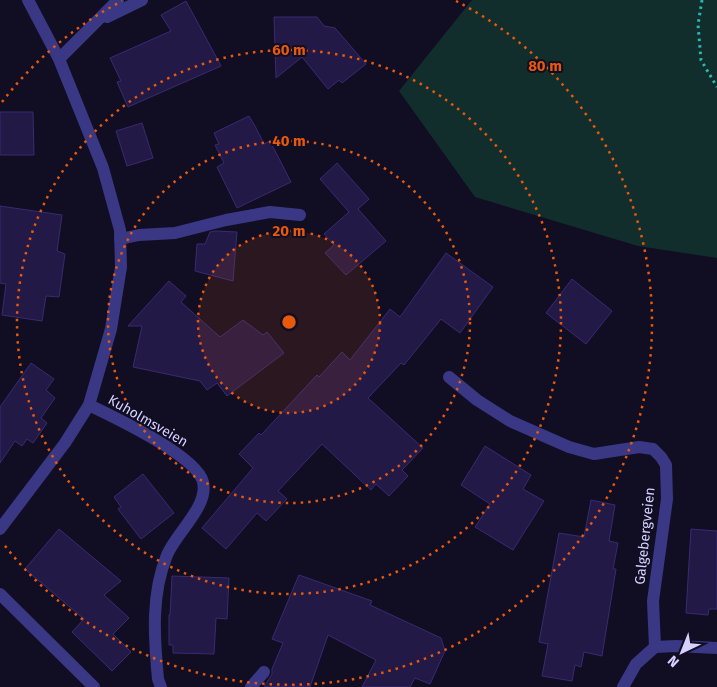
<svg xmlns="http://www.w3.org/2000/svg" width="717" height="687" font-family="'Fira Sans',sans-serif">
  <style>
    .green { fill: #112e2d }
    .building { fill: #221946; stroke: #382b72 }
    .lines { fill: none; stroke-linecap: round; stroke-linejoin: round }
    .path { stroke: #2cb8ae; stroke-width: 3; stroke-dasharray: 2.5 4; stroke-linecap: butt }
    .service { stroke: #3a3884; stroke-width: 12 }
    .minor { stroke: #3a3884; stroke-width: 12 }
    .ring { fill: none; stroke: #e8590c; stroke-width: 2.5; stroke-dasharray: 2.5 5 }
    .labels { text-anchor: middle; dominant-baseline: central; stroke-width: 4; stroke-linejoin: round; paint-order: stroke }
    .street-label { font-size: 14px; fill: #d6d1ff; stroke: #110e24 }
    .centre { fill: #e8590c; stroke: #110e24; stroke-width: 2.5 }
    .ring-label { font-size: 15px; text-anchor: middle; font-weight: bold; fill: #e8590c; stroke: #110e24; stroke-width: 4; stroke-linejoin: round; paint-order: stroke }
  </style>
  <rect width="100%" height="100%" fill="#110e24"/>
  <polygon class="green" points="472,0 717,0 717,258 638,246 475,197 399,91"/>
  <g class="building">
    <polygon points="186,1 221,66 128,107 117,82 121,81 110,58 171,31 161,15"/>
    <polygon points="274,17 317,17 324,26 335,28 366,64 342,83 339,80 328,89 302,57 276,78"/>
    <polygon points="0,112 33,112 34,155 0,155"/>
    <polygon points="249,116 255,126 264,144 270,141 291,182 237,208 217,167 224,163 215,145 219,144 214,133"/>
    <polygon points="142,123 153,158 127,166 116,131"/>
    <polygon points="337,163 369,199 358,209 386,241 346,275 325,253 334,245 324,234 349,212 320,179"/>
    <polygon points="0,206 62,215 57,251 65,254 59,297 46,296 42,321 2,315 6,284 0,283"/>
    <polygon points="216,231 237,232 233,281 195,271 197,244 205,244 210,232"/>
    <polygon points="446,253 493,287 460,333 441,319 404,365 401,363 368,398 423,448 402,470 408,476 389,496 376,484 371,490 322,444 278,491 287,499 266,521 257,513 226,549 202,528 253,468 239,454 259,433 261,435 317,375 319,377 342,352 350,360 390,309 400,317"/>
    <polygon points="572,279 612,311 586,344 546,313"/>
    <polygon points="169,281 186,296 181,302 220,337 243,320 263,335 267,332 284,353 227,396 217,383 207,390 200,381 133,367 142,326 128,326"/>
    <polygon points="31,363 54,379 46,390 55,398 41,418 47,423 33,443 27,439 22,446 15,441 0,463 0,407"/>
    <polygon points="485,446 531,475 523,489 544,501 513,550 475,527 490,504 461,485"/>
    <polygon points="143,474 174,513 141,539 118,509 121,507 114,497"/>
    <polygon points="591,500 615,505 609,541 618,543 613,569 616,569 602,656 584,652 581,667 575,665 572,681 542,676 548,644 539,642 559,533 584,537"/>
    <polygon points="59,529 121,581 104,595 129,618 113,634 131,652 112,671 72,632 84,619 25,569"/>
    <polygon points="691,529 717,531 717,609 709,609 708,615 686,613"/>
    <polygon points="299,575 372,601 370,605 441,638 445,651 430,684 415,678 410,687 362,687 376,660 328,635 310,687 264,687 272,674 272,669 283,643 272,639"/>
    <polygon points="172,576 229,578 227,619 216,618 214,654 173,653 173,645 169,645 169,615 170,615"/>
  </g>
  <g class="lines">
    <polyline class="path" points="702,0 698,25 701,60 717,87"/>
    <g class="service">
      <polyline points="107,17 142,0"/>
      <polyline points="59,59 118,0"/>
      <polyline points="120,239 139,235 175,233 226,220 270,212 300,215"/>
      <polyline points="449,377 477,400 510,421 569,447 594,454 639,447 653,449 661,457 666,465 667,499 653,601 655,647"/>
      <path d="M89,405C114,417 197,456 203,482C209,506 176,533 167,555C151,594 154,637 158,679L161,687"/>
      <polyline points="0,594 94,687"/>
      <polyline points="251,687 264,672"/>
    </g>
    <g class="minor">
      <polyline points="0,529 65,443 89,405 111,329 121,267 120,230 103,168 59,59 28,0"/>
      <polyline points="623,687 636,664 655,647 676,646 717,648"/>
    </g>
  </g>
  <circle cx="289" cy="322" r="91" fill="#e8590c" fill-opacity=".12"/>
  <g class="ring">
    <circle cx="289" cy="322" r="91"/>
    <circle cx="289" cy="322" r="181"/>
    <circle cx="289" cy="322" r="272"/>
    <path d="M2 102A362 362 0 0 1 122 1M456 1A362 362 0 1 1 2 542"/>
  </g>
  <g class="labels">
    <g class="street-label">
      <text transform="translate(148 421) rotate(30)">Kuholmsveien</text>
      <text transform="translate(645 536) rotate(-84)">Galgebergveien</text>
    </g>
  </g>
  <circle cx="289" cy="322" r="8" class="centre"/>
  <g class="ring-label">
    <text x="289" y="55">60 m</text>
    <text x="545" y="71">80 m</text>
    <text x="289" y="146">40 m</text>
    <text x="289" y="236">20 m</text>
  </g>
  <g transform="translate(682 652) rotate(223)" stroke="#110e24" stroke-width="4" paint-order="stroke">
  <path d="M0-4L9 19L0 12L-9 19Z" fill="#d6d1ff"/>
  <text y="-8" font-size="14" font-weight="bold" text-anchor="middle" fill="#d6d1ff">N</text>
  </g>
</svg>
